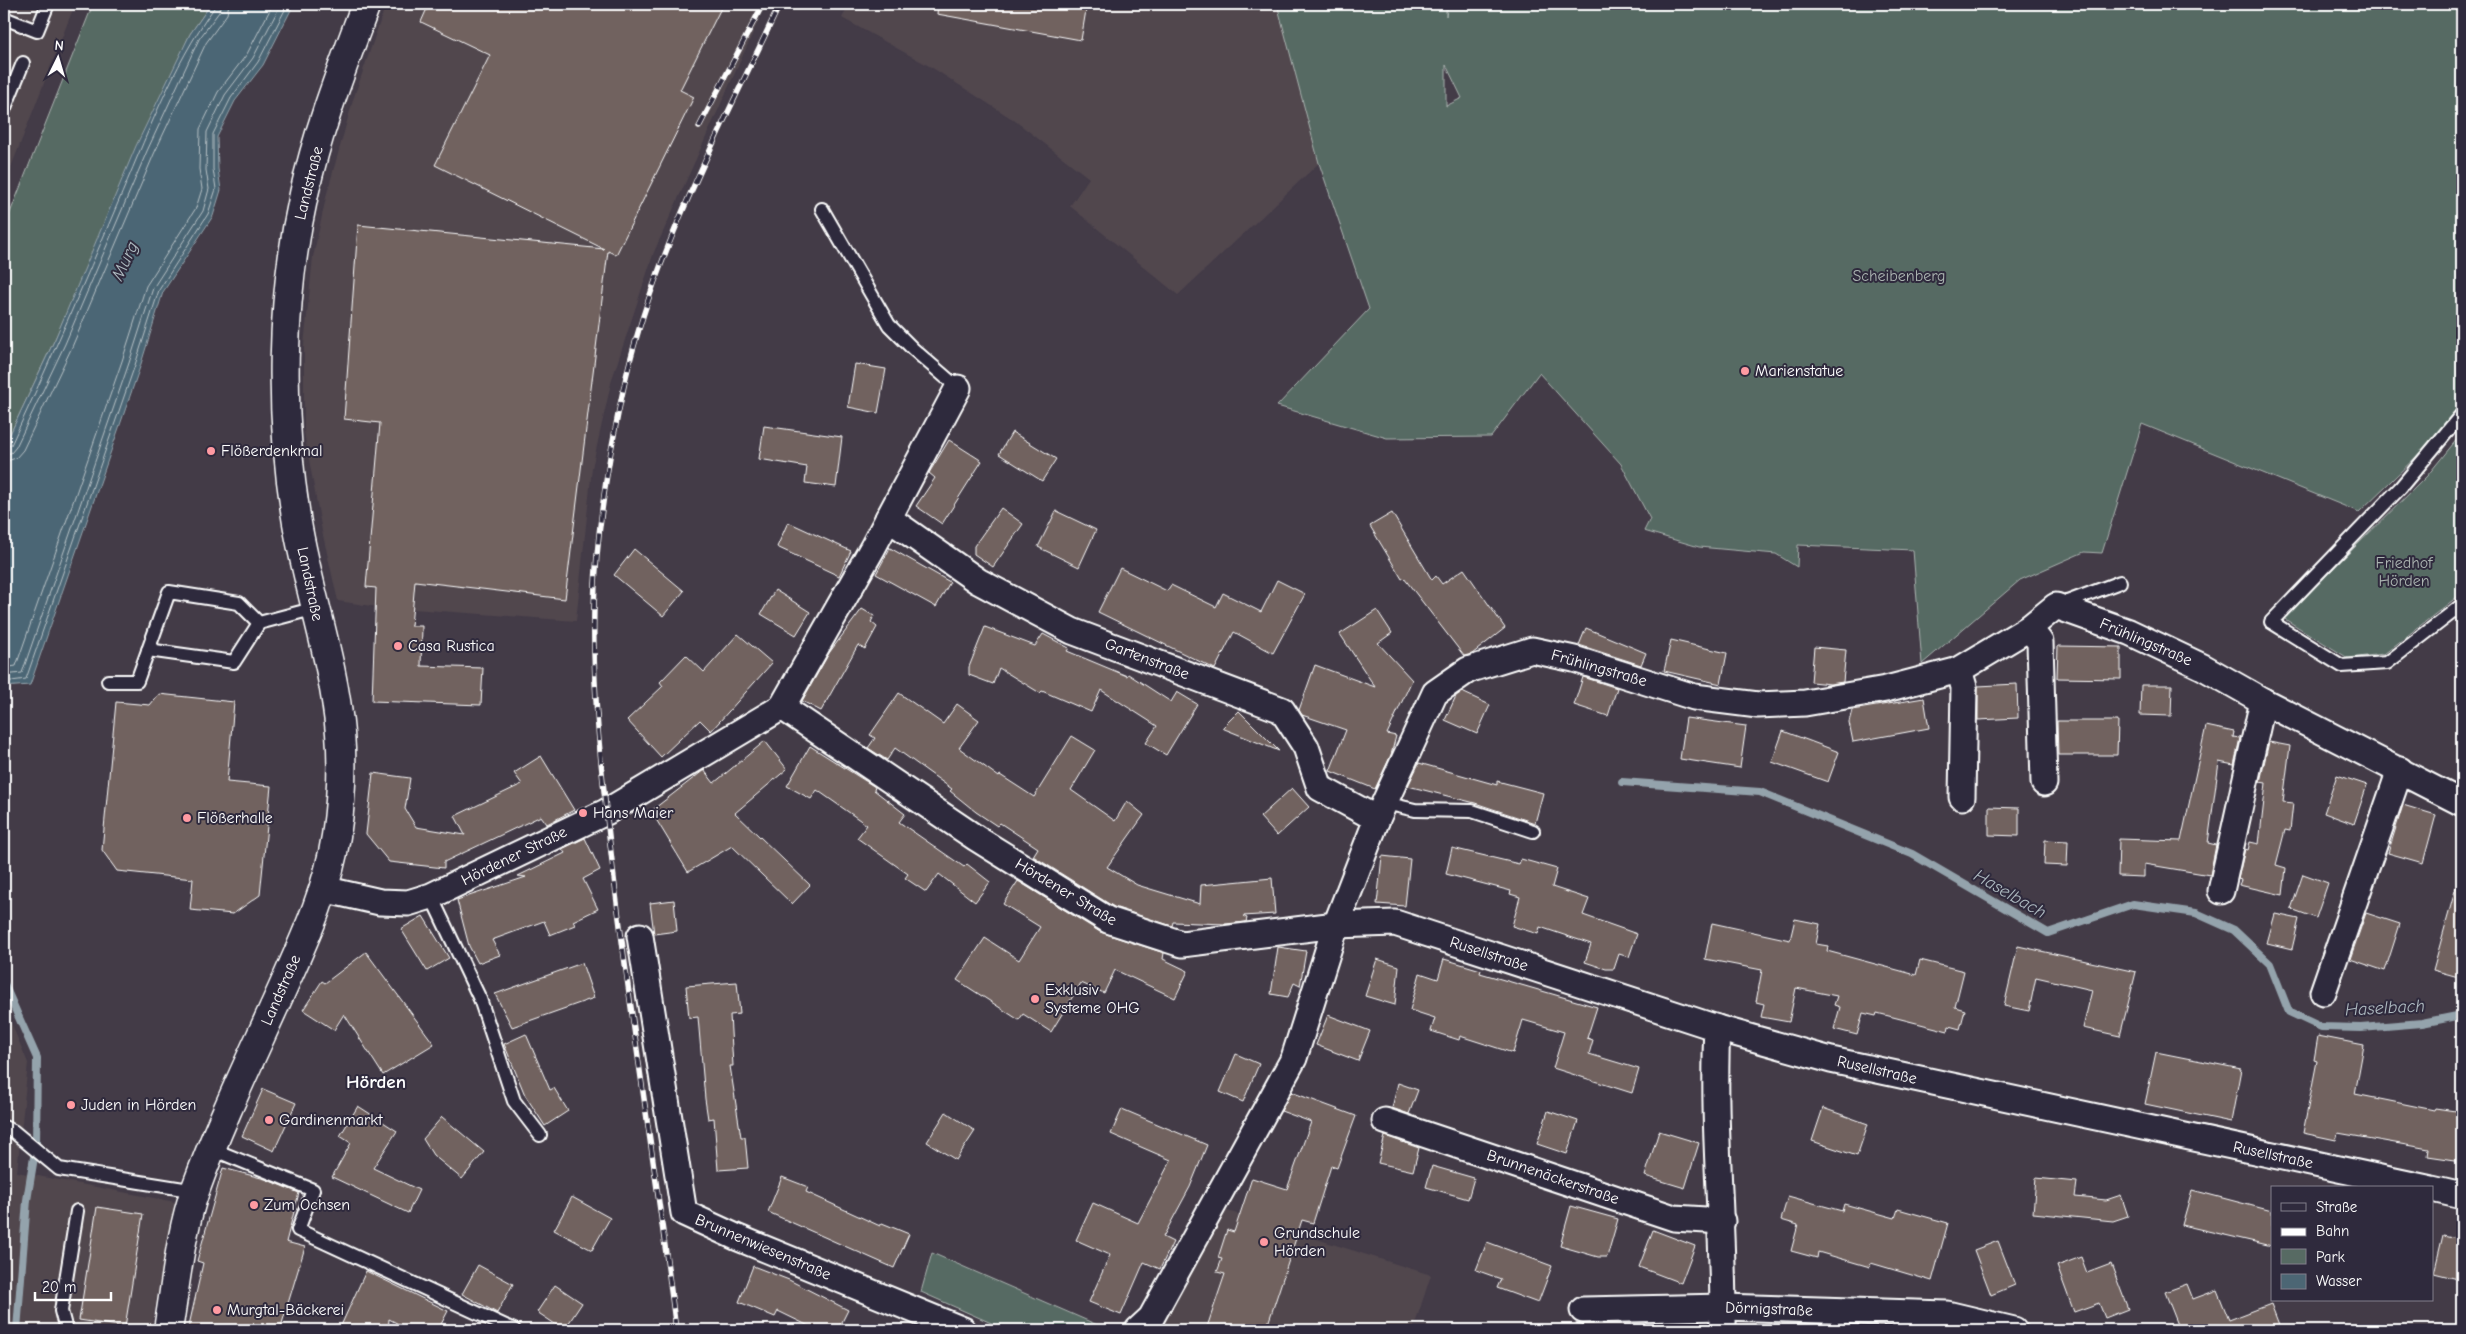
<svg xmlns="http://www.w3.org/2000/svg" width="2466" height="1334" font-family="'Comic Neue',sans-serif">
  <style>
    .built { fill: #51474e }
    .green { fill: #576a63; stroke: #abb4b1; fill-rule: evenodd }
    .water { fill: #4c6674; stroke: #94a3ac }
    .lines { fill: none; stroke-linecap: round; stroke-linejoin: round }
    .shore { stroke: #b7c2c7; stroke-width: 1 }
    .stream { stroke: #94a3ac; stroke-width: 8 }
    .building { fill: #71625f; stroke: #fff }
    .lane-casing { stroke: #fff; stroke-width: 16 }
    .street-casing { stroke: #fff; stroke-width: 29 }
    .secondary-casing { stroke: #fff; stroke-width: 31 }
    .lane { stroke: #2f2a3d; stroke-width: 12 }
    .street { stroke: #2f2a3d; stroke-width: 25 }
    .secondary { stroke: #2f2a3d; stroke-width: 28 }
    .rail-casing { stroke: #fff; stroke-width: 5.5 }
    .rail { stroke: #2f2a3d; stroke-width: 4; stroke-dasharray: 11; stroke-linecap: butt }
    .poi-dot { fill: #ff9aa2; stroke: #2f2a3d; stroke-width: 2 }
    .labels { text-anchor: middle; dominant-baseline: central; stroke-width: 4; stroke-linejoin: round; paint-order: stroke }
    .street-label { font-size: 16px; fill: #fff; stroke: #2f2a3d }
    .park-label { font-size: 16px; fill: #abb4b1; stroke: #2f2a3d }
    .poi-label { font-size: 16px; fill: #fff; stroke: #2f2a3d; text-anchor: start }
    .water-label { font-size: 18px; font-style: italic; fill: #aebac0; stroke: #2f2a3d }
    .quarter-label { font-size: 19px; font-weight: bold; fill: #fff; stroke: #2f2a3d }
  </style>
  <rect width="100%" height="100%" fill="#433b47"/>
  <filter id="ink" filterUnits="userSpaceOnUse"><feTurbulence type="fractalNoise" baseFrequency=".02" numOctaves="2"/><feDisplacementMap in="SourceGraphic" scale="10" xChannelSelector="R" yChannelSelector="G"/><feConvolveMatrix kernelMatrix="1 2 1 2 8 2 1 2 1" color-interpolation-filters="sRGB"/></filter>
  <g filter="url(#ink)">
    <g class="built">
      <polygon points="4,4 75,4 4,185"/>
      <polygon points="386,4 766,4 654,252 612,379 592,468 576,621 371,606 338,601 322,531 304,432 304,345 313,257 327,193 353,100"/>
      <polygon points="850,4 1277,4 1319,163 1178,295 1070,206 1089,178 1014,120 931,67 842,18"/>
      <polygon points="4,1006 28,1063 17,1172 175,1202 151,1330 4,1330"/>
      <polygon points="1221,1209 1431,1275 1413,1330 1156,1330"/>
    </g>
    <g class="green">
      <polygon points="93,4 211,4 190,34 55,339 4,447 4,228"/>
      <path d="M1277,4H1446V16L1448,4H2462V407L2453,421L2359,512L2142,424L2102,553L2084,552L2020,580L1922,664L1913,550L1798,545L1797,567L1776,554L1699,547L1644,531L1650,519L1621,464L1539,373L1491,437L1387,438L1277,406L1369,309L1319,163ZM1446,65L1462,98L1446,106Z"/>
      <polygon points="2462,433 2462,593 2384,654 2348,658 2283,618 2427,476"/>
      <polygon points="932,1253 1102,1327 1099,1330 1007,1330 921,1292"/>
    </g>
    <polygon class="water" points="211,4 294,4 263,65 235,101 217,137 218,169 221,190 213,216 163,292 140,367 30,685 4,687 4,447 55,339 136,146 190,34"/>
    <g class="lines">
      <g class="shore">
        <path d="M4,448L11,445C48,366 83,286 117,205C145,140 172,66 214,8L215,4"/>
        <polyline points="4,454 11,453 16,447 65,344 147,151 199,39 219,12 221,4"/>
        <polyline points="4,462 16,458 23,450 72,347 154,154 206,43 227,14 229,4"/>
        <polyline points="4,668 16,666 122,361 146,286 196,208 202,189 199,169 200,129 218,92 247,54 273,4"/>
        <polyline points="4,675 22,673 129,363 153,288 203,211 209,189 206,170 207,132 225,95 253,58 281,4"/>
        <polyline points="4,682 26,679 135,365 159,290 208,214 216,189 213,169 213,134 231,98 258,62 288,4"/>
      </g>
      <g class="stream">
        <polyline points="1622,782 1760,792 1912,854 2048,933 2133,904 2196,913 2234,930 2270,964 2289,1012 2321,1027 2361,1028 2422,1023 2462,1015"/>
        <polyline points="4,984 37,1058 36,1145 27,1200 17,1330"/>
      </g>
    </g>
    <g class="building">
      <polygon points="429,4 723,4 680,90 694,97 616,255 608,251 565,599 415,581 411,626 422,626 421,666 483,668 481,705 372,701 376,588 366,587 380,423 344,419 358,225 604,249 435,165 490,55 421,22"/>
      <polygon points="938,4 1087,4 1081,40 937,14"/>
      <polygon points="855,364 886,369 878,413 848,407"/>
      <polygon points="764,426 842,437 836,487 805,483 807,467 759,459"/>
      <polygon points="1012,432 1056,459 1042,481 999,454"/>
      <polygon points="949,440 982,461 942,524 916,506 935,478 929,473"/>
      <polygon points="1001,508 1023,524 993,567 974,554 974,546"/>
      <polygon points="1056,511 1096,530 1079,567 1038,547"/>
      <polygon points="1392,513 1432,580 1436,576 1442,584 1464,569 1505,628 1472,654 1464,656 1404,578 1402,579 1370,526"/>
      <polygon points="788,522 851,551 839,576 777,547"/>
      <polygon points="890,548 950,582 936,607 876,574"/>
      <polygon points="634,549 684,591 663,616 614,575"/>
      <polygon points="1120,568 1167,591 1171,585 1216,607 1223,593 1261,612 1277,580 1305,594 1273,653 1234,632 1215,669 1098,612"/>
      <polygon points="775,590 810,612 796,635 761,614"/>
      <polygon points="862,609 874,616 871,622 877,627 865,649 858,645 821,711 802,701 829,653"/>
      <polygon points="1377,610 1392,633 1378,643 1412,680 1387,734 1396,736 1391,755 1375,789 1330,771 1346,730 1302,715 1299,710 1315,665 1375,687 1340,634"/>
      <polygon points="985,627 1035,646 1043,634 1069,648 1067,651 1127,676 1128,674 1171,702 1177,692 1197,704 1166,755 1146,743 1157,726 1101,690 1091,712 1042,691 1040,693 999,668 993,684 969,675 969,667"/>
      <polygon points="1586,628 1646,653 1641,665 1579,645"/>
      <polygon points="738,634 772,663 711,731 700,720 661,757 627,720 663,686 660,682 686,655 704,672"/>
      <polygon points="1671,640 1727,653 1721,684 1664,671"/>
      <polygon points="2058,646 2121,647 2121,679 2057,678"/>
      <polygon points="1814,647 1846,650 1843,682 1830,684 1811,682"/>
      <polygon points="1583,677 1617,688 1608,716 1574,705"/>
      <polygon points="2017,684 2018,718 1978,720 1978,686"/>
      <polygon points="2141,685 2172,685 2171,716 2140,715"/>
      <polygon points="1462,692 1490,705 1477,734 1445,720 1456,696"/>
      <polygon points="899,693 943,724 957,704 979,720 959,748 999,777 1000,775 1034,797 1072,736 1095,750 1071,790 1115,821 1127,801 1144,815 1107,867 1137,885 1200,904 1201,885 1272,878 1275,914 1243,916 1247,918 1246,922 1225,924 1173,922 1172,926 1114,907 1033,856 1038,848 1000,823 997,826 976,812 950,791 952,789 895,748 887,760 868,748 875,738 870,735"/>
      <polygon points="159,694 234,702 227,782 271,786 260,895 233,914 190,910 193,879 117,871 102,850 116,702 150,705"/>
      <polygon points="1924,698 1929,728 1853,742 1849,722 1852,710"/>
      <polygon points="1239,711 1279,751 1222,728"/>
      <polygon points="1686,718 1746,726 1740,768 1680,759"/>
      <polygon points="2057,721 2118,721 2117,755 2058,755"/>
      <polygon points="2206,726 2234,732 2233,737 2240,738 2234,765 2219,762 2208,843 2216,845 2210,875 2144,864 2144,877 2118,876 2119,839 2181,841"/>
      <polygon points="1783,731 1839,752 1828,782 1772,762"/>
      <polygon points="765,741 787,769 735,813 810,885 792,904 732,846 688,872 651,811 704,770 714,783"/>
      <polygon points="2269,742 2290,746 2283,802 2293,803 2290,831 2285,830 2276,865 2286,868 2283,895 2239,885 2241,880 2238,879 2245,849 2248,850 2250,842 2259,844 2266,783 2260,782"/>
      <polygon points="810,746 875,787 874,790 905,814 899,822 964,867 967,864 990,882 975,902 939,874 926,892 905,878 908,874 857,838 867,825 817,790 811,799 787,786"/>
      <polygon points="541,756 574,810 547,824 541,816 444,862 444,868 389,862 366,834 373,773 410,778 405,809 416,827 465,835 455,816 522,784 514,773"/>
      <polygon points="1419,763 1497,785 1497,781 1543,793 1535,823 1475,803 1408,786"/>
      <polygon points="2337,775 2367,785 2354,824 2324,813"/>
      <polygon points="1292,788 1309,807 1277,836 1260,817"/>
      <polygon points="2403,805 2436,815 2423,863 2388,853"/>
      <polygon points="1989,807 2019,808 2019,836 1989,835"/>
      <polygon points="585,838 600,870 583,879 598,909 573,921 575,925 550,935 544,921 492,940 500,955 478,963 469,946 457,900 526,877 518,876 565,853 562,849"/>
      <polygon points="2045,840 2068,841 2067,866 2044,865"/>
      <polygon points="1452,848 1519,864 1521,859 1557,869 1552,887 1589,899 1583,915 1637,934 1629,957 1619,954 1614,969 1606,969 1585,962 1591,944 1540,927 1538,934 1512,926 1520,897 1510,894 1511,891 1446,874"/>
      <polygon points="1382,856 1410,859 1405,906 1377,904"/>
      <polygon points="2303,874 2328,883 2316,918 2291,909"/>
      <polygon points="1018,881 1100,932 1164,953 1163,959 1188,971 1175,998 1115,970 1104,993 1081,983 1051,1032 1023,1014 1019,1020 957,980 985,938 1019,960 1040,927 1003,904"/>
      <polygon points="2456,887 2462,888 2462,978 2433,970"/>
      <polygon points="674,900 677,931 654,934 650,903"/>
      <polygon points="2366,913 2400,924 2385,971 2350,959"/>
      <polygon points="2275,914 2299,919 2292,949 2267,943"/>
      <polygon points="423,916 449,958 427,971 401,929"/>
      <polygon points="1795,919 1820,924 1816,944 1828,946 1827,951 1916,975 1920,960 1964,971 1955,1007 1965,1010 1960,1029 1949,1026 1948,1031 1877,1013 1876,1016 1863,1013 1857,1035 1834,1029 1840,1007 1834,1005 1837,996 1796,988 1789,1022 1761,1017 1764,1004 1756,1002 1762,970 1705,959 1712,923 1790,940"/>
      <polygon points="2018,946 2136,972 2120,1036 2083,1028 2092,990 2036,977 2029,1011 2004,1006"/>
      <polygon points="1278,947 1306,951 1300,986 1294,983 1288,997 1271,994"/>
      <polygon points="366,952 434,1044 383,1075 344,1014 334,1030 303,1010 322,981 325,983"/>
      <polygon points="1377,959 1399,966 1395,1005 1365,996"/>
      <polygon points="1444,959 1481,970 1480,973 1597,1007 1587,1038 1593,1040 1589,1054 1639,1069 1632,1093 1553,1068 1564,1032 1523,1020 1513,1053 1460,1036 1459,1040 1431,1031 1435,1018 1410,1010 1420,973 1438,979"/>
      <polygon points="582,963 594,998 512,1027 495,994"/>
      <polygon points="737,982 740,1014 730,1015 733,1066 730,1066 741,1137 745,1137 748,1168 718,1170 714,1118 708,1119 705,1099 698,1017 689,1018 686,986"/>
      <polygon points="1328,1015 1370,1031 1358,1061 1316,1045"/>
      <polygon points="526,1034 550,1090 554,1088 568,1111 545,1126 525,1095 504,1044"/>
      <polygon points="2318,1036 2364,1045 2355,1094 2434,1110 2435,1108 2462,1112 2462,1161 2428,1156 2429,1149 2338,1133 2336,1140 2303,1133 2317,1061 2314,1060"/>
      <polygon points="2156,1052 2241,1069 2231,1122 2145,1104"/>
      <polygon points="1236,1054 1259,1064 1243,1102 1220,1092"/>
      <polygon points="1398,1083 1418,1090 1409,1114 1392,1108"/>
      <polygon points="263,1089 296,1103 274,1151 242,1136"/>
      <polygon points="1291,1092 1356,1116 1337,1168 1331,1166 1313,1223 1302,1220 1266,1330 1206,1330 1225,1274 1217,1272 1222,1259 1218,1258 1227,1230 1234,1232 1252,1178 1287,1189 1311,1122 1281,1111"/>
      <polygon points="358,1106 397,1131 373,1168 419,1190 408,1213 332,1177 351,1143 340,1136"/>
      <polygon points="1823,1108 1868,1124 1857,1156 1812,1141"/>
      <polygon points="1122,1109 1207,1145 1190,1187 1163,1237 1173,1242 1160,1269 1144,1262 1121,1315 1089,1302 1110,1255 1076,1240 1093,1203 1138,1223 1171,1160 1111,1134"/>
      <polygon points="1548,1111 1578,1121 1567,1154 1537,1144"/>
      <polygon points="946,1112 975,1131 956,1160 927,1142"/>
      <polygon points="442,1117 484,1152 462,1179 433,1155 423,1139"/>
      <polygon points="1659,1131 1699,1143 1685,1188 1645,1176"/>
      <polygon points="1385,1136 1419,1148 1413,1171 1378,1163"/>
      <polygon points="1432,1166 1474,1178 1468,1199 1426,1187"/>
      <polygon points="223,1168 265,1179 299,1193 286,1242 305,1247 280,1330 188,1330 203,1263 197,1261"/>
      <polygon points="782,1177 808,1187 806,1192 880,1226 882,1223 909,1234 894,1268 768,1212"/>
      <polygon points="2036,1178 2077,1182 2075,1197 2106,1200 2121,1195 2128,1216 2113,1221 2033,1213"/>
      <polygon points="2192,1190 2272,1211 2272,1246 2182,1225"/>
      <polygon points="1788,1196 1842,1211 1844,1204 1895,1218 1898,1209 1948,1223 1932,1281 1871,1263 1870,1267 1818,1252 1817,1258 1791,1251 1798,1225 1781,1220"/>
      <polygon points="572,1197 610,1218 592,1250 554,1230"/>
      <polygon points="1571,1206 1618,1219 1607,1257 1598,1257 1560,1246"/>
      <polygon points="97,1207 143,1214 125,1327 79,1320"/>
      <polygon points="1653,1230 1695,1246 1681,1283 1639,1267"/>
      <polygon points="2443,1235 2462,1239 2462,1280 2434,1273"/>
      <polygon points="1998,1241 2015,1285 1991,1295 1974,1250"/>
      <polygon points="1487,1242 1552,1266 1538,1303 1497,1288 1501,1279 1476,1270"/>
      <polygon points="2081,1257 2087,1273 2111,1264 2128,1309 2105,1318 2099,1303 2074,1312 2057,1266"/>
      <polygon points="478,1265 513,1284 497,1313 462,1294"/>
      <polygon points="753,1266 789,1280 848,1310 838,1330 817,1330 778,1311 775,1317 739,1302"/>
      <polygon points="366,1271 448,1311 438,1330 410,1330 389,1319 388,1330 339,1330"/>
      <polygon points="2187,1284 2193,1299 2217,1290 2229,1320 2271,1304 2281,1330 2180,1330 2165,1292"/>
      <polygon points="555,1285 582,1303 564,1330 537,1312"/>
    </g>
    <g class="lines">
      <g class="lane-casing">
        <g id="lane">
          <polyline points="4,18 37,31 48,4"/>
          <polyline points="4,110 23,63"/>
          <polyline points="822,209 889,325 913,349 958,388"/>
          <polyline points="2462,414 2400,488 2271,622 2342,666 2387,663 2462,605"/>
          <polyline points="2059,605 2120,582"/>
          <polyline points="148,650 234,662 259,623"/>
          <polyline points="108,681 137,681 169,592 239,603 259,623 316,608"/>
          <polyline points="1385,803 1415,810 1472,811 1533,831"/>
          <polyline points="431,896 480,999 514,1101 540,1135"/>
          <polyline points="4,1127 13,1131 59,1169 196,1191"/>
          <polyline points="212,1149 313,1190 298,1230 514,1330"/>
          <polyline points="66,1330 61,1311 77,1211"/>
        </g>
      </g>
      <g class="street-casing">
        <g id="street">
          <polyline points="888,518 978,581 1072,631 1282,710 1306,747 1320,788 1377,819"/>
          <polyline points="2029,628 2040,642 2044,783"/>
          <polyline points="1959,670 1964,687 1962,797"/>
          <polyline points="782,707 872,549 958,388"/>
          <polyline points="323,889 380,902 408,903 431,896 606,812 782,707 976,838 1108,920 1182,944 1336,925 1395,923 1717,1028 1831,1060 2427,1188"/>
          <polyline points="2221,891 2263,701"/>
          <polyline points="640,936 684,1213 736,1237 963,1330"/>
          <polyline points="2323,992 2400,770"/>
          <path d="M1717,1028C1712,1128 1724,1229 1723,1330"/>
          <polyline points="1385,1121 1674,1218 1722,1221"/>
          <polyline points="2432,1189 2462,1196"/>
          <polyline points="1583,1310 1724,1307 1947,1314 2014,1330"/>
          <polyline points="1138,1330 1151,1318 1294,1058 1336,925 1377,819 1435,693 1468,670 1532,650 1574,659 1694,697 1758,705 1805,703 1886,689 1959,670 2029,628 2056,606 2129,632 2203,667 2263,701 2462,803"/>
        </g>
      </g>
      <g class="secondary-casing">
        <path id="secondary" d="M168,1330C176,1283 180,1233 196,1188C221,1119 254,1052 284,985C305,938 328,889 336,836C341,802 343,767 340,733C334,662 309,593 297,523C279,415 280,301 304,194C318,129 343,66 366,4"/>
      </g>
      <use href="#lane" class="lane"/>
      <use href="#street" class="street"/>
      <use href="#secondary" class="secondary"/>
      <g class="rail-casing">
        <g id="rail">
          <polyline points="699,127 763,4"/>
          <path d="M676,1330C657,1174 630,1018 612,861C602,777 592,693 594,608C596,531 609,452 626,377C657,246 723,125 780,4"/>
        </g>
      </g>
      <use href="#rail" class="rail"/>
    </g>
  </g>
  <g class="poi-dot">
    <circle cx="1745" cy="371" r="5"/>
    <circle cx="211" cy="451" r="5"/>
    <circle cx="398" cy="646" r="5"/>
    <circle cx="583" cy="813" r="5"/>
    <circle cx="187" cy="818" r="5"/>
    <circle cx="1035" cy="999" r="5"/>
    <circle cx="71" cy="1105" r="5"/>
    <circle cx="269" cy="1120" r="5"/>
    <circle cx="254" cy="1205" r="5"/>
    <circle cx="1264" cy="1242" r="5"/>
    <circle cx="217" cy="1310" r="5"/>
  </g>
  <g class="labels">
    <g class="street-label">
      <text transform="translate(309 183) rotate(-76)">Landstraße</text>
      <text transform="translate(310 584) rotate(78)">Landstraße</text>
      <text transform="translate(2146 642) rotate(23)">Frühlingstraße</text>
      <text transform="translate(1147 659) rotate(21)">Gartenstraße</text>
      <text transform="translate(1599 668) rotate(16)">Frühlingstraße</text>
      <text transform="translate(514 856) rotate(-26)">Hördener Straße</text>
      <text transform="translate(1066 892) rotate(31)">Hördener Straße</text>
      <text transform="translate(1489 954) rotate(18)">Rusellstraße</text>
      <text transform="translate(281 990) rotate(-66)">Landstraße</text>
      <text transform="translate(1877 1070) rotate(13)">Rusellstraße</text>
      <text transform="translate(2273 1155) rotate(12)">Rusellstraße</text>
      <text transform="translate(1553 1177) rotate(19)">Brunnenäckerstraße</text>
      <text transform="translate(763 1247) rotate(23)">Brunnenwiesenstraße</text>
      <text transform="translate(1769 1309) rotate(2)">Dörnigstraße</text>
    </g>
    <g class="park-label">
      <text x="1899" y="276">Scheibenberg</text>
      <text x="2404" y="563">Friedhof<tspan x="2404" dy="18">Hörden</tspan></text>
    </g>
    <g class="poi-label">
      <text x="1755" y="371">Marienstatue</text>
      <text x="221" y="451">Flößerdenkmal</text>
      <text x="408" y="646">Casa Rustica</text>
      <text x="593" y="813">Hans Maier</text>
      <text x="197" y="818">Flößerhalle</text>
      <text x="1045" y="990">Exklusiv<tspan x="1045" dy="18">Systeme OHG</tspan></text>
      <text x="81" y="1105">Juden in Hörden</text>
      <text x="279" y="1120">Gardinenmarkt</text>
      <text x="264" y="1205">Zum Ochsen</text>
      <text x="1274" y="1233">Grundschule<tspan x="1274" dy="18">Hörden</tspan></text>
      <text x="227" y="1310">Murgtal-Bäckerei</text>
    </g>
    <g class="water-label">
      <text transform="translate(125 261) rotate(-65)">Murg</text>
      <text transform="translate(2010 894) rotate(30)">Haselbach</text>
      <text transform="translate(2385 1008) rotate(-3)">Haselbach</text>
    </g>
    <g class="quarter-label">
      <text x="376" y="1082">Hörden</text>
    </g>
  </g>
  <rect width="2466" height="1334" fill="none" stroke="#2f2a3d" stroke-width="20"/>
  <rect x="10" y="10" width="2446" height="1314" fill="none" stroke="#fff" stroke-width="2" filter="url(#ink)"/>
  <rect x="2271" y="1186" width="162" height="115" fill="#2f2a3d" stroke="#827f8b"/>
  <rect x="2281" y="1203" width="25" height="8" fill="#2f2a3d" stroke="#827f8b"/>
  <text x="2316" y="1212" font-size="15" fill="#ffffff">Straße</text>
  <rect x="2281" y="1228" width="25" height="8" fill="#ffffff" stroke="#827f8b"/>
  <text x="2316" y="1236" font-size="15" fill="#ffffff">Bahn</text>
  <rect x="2281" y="1249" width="25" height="15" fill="#576a63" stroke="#827f8b"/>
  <text x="2316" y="1262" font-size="15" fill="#ffffff">Park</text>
  <rect x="2281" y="1274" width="25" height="15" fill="#4c6674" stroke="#827f8b"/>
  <text x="2316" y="1286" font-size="15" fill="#ffffff">Wasser</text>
  <g transform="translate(58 58) rotate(5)" stroke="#2f2a3d" stroke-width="4" paint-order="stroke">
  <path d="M0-4L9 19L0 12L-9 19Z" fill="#ffffff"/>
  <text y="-8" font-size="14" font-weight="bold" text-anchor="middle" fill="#ffffff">N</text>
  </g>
  <path d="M35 1292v8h76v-8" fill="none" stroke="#ffffff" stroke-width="2.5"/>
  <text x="42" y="1292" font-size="15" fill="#ffffff" stroke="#2f2a3d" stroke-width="4" paint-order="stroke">20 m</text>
</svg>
